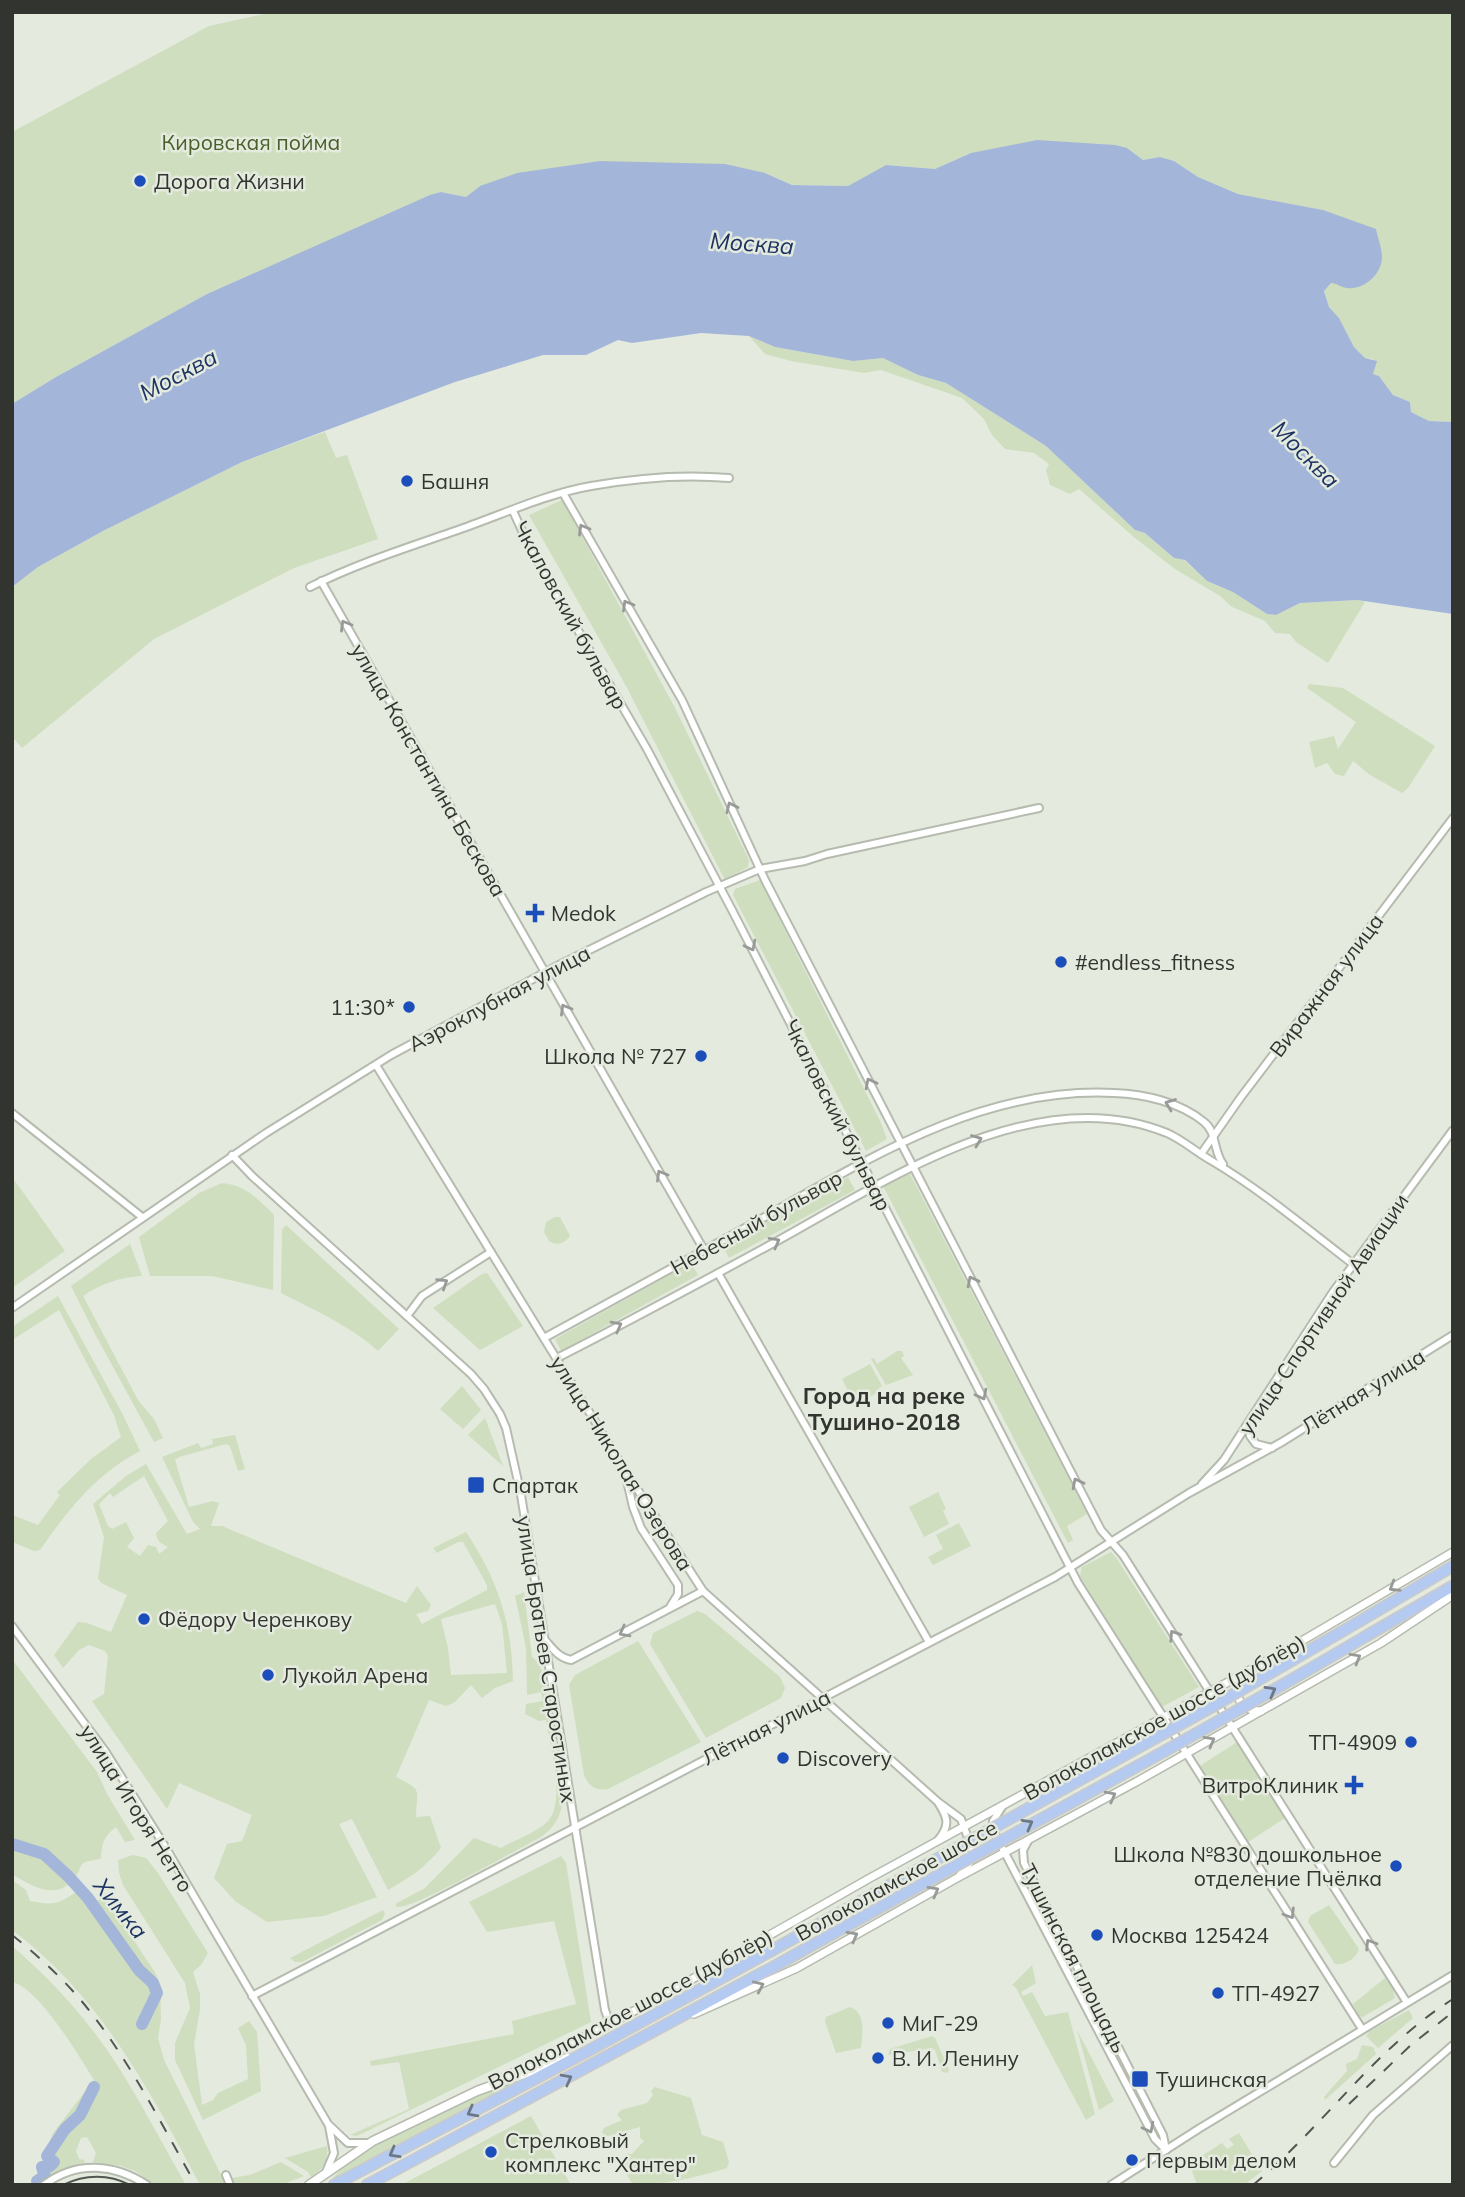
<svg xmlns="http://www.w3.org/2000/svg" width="1465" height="2197" font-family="Mulish,sans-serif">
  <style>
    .green { fill: #cfdebe; fill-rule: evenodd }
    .water { fill: #a3b6da }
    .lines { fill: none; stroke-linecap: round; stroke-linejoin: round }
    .river { stroke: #a3b6da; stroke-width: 12 }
    .minor-casing { stroke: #b5bbaf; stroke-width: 10 }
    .tertiary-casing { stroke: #b5bbaf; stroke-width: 10 }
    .secondary-casing { stroke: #b5bbaf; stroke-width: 11 }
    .primary-casing { stroke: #cacac9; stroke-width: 13 }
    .minor { stroke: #fff; stroke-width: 6 }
    .tertiary { stroke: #fff; stroke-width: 7 }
    .secondary { stroke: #fff; stroke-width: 8 }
    .primary { stroke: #b5caf1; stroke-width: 10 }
    .tram { stroke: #535651; stroke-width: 2 }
    .rail { stroke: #535651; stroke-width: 2; stroke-dasharray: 12 12; stroke-linecap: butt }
    .primary-bridge-casing { stroke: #cacac9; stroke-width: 13; stroke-linecap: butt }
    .primary-bridge { stroke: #b5caf1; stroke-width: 10 }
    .oneway { stroke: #989a98 }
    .oneway2 { stroke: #6d7887 }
    .poi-dot { fill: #1c4ebb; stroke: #e4eade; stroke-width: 2.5 }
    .labels { text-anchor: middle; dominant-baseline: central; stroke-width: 5; stroke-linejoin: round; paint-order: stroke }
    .park-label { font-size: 21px; fill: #496129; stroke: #e4eade }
    .poi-label { font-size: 21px; fill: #323430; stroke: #e4eade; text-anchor: start }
    .street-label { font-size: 21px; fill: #323430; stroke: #e4eade }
    .water-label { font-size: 23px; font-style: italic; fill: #1d3462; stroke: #e4eade }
    .neighbourhood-label { font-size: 23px; font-weight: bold; fill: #323430; stroke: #e4eade }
  </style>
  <rect width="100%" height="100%" fill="#e4eade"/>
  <g class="green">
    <polygon points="273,12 1453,12 1453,422 1429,421 1411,412 1410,402 1393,395 1379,376 1373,374 1373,359 1365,358 1354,347 1339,318 1329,307 1324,290 1331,283 1336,283 1323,210 1238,194 1198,177 1174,161 1160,157 1143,160 1127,148 971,153 935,169 886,165 848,186 792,185 765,173 480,186 466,197 441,192 207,294 56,377 12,404 12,132 209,26"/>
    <polygon points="749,336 775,347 853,361 883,358 918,375 946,383 1046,446 1135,530 1145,533 1174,558 1184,560 1207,581 1233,592 1267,614 1276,615 1300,603 1357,600 1365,602 1328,663 1296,642 1290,634 1275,633 1265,621 1232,607 1220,596 1175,569 1135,538 1079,489 1070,494 1050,485 1046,470 1049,464 1034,453 1005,449 992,435 984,419 962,398 881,370 864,373 791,361 765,354"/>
    <polygon points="325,432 336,458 347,455 378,539 294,568 154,639 22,748 12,737 12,587 38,567 103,531 242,462"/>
    <polygon points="562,500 674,706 749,860 748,867 725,880 626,686 529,515"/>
    <polygon points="1309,684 1343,688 1435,746 1408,788 1402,793 1370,775 1353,761 1344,776 1335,774 1327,763 1315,768 1309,742 1334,736 1338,749 1356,722 1307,688"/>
    <polygon points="760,880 881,1123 887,1139 866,1151 733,895 735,889"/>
    <polygon points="909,1172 1087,1514 1067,1526 1073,1540 1068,1543 883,1186"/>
    <polygon points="12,1177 65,1251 12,1288"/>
    <polygon points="848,1177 855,1190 729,1258 722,1245"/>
    <path d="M222,1183C246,1185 258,1199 274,1215L273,1290L212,1276H150L139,1237L199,1193Z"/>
    <path d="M555,1217H560L570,1236C564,1244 557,1246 549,1241L544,1232L546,1222Z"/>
    <path d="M286,1225L399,1329L378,1351C351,1326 314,1310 281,1293L282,1230Z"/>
    <path d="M130,1244L142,1276C121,1277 100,1284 83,1296L138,1400L154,1419L163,1438L154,1442L94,1332L71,1286Z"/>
    <polygon points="691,1263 698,1275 561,1351 555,1339"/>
    <polygon points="487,1273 523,1326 480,1350 433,1308 482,1274"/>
    <path d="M58,1296L123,1415L140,1451C96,1474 68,1510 40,1550L34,1551L12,1542V1515L38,1525L60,1495L57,1492L91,1459L121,1437L114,1415L59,1310L12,1340V1327Z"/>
    <polygon points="897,1351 902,1351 904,1356 901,1358 913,1375 886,1385 871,1359 874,1358 877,1364"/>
    <polygon points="870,1364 882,1386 878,1389 879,1392 855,1405 842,1379"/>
    <polygon points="462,1386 481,1410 463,1429 440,1409"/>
    <polygon points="485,1418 503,1466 468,1435"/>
    <path d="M235,1435L245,1469L238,1471L230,1446L226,1444L179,1457L175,1460L189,1507L213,1501L219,1503L211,1526H222L406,1603L417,1586L431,1605L428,1611L416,1614L422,1624L487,1590V1585L463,1542H458L437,1553L433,1548L466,1532C498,1580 512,1623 513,1681L495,1688L482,1698L471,1685L455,1702L446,1706L429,1700L396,1777C423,1791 417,1787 416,1817L430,1816L441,1848C427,1866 408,1879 388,1890L352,1819L339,1824L377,1897L324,1916L267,1922L235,1901L214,1878L227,1844L242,1841L252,1815L179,1783L167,1809L92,1701L104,1694L108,1656L105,1651L89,1645L79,1650L63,1668L54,1655L78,1622L87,1623L111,1632L127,1595L101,1583L98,1578L104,1537L93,1504L126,1476L146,1464L187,1534L200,1529L193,1522L162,1457L198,1443L201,1448L213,1444L212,1439ZM144,1476L168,1521L156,1533C157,1541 161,1544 168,1547L159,1554L156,1547L148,1545L140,1556L127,1547L134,1538L126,1522L112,1529L108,1526L99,1504L110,1493L113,1497ZM495,1604L502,1624L507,1673L451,1675L448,1648L441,1619Z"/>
    <polygon points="938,1492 946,1509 943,1511 949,1524 924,1537 909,1507"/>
    <polygon points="959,1523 971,1546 933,1565 928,1557 943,1549 936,1535"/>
    <polygon points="1111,1552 1117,1559 1199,1687 1162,1707 1080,1576 1082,1567"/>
    <path d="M524,1592L532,1657C541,1663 543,1674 545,1684L563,1799C561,1816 555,1827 541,1837C519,1848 413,1910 397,1907L395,1904L425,1888L474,1838L501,1848C515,1840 536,1833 548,1821C566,1801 550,1745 546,1720L539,1721L525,1714L526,1704L543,1701L541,1692L527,1695L526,1648L515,1596Z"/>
    <polygon points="697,1611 705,1614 780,1677 785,1688 781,1698 706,1738 650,1644 653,1633"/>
    <path d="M638,1641L701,1742L608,1789C596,1791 589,1787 584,1775L569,1685L575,1675Z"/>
    <path d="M12,1659L97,1772L107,1794L135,1840L125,1842L116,1827C104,1836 102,1843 101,1858C95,1861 90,1860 85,1862C79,1865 80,1871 76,1876C59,1902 32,1887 12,1874Z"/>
    <polygon points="1237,1742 1285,1818 1248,1842 1200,1766"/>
    <polygon points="133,1855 146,1858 158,1873 208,1953 201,1965 193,1972 200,1994 200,2010 194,2044 202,2105 213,2100 218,2093 248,2079 246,2045 238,2028 249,2021 257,2032 261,2091 203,2120 175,2060 175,2043 190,2008 185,1983 123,1885 119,1873 118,1860"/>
    <polygon points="561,1856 566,1863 591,2022 357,2136 350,2135 409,2109 399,2062 371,2066 370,2061 514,2034 512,2021 576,2004 554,1921 487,1932 469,1902"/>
    <path d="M12,1880L26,1890L30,1901C42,1903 54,1906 65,1899C74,1894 76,1890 86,1890L94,1902L109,1895L129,1933L156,1974L160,1985L161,2020L158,2038L164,2060L226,2185H200C150,2091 100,1995 12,1930Z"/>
    <path d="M1329,1905L1359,1949C1357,1958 1344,1966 1335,1964L1308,1922L1310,1916Z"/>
    <polygon points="383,1910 385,1914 382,1920 302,1962 295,1962 290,1958"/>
    <path d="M12,1946C48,1977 80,2011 107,2050C136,2092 160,2140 186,2185H154L135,2171L121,2166L93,2162L96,2153L87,2137L81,2138L76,2151L79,2159L84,2160L85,2163L59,2170L37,2185H32L53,2133L94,2080C79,2056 38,1987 12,1982Z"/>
    <polygon points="1032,1965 1036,1983 1021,1992 1023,1996 1032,1992 1045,2016 1068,2012 1095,2114 1086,2120 1016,1988 1012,1985"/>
    <polygon points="1385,1978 1393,1989 1395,1998 1363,2017 1359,2016 1353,2004"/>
    <path d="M850,2007C867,2013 862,2036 861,2048L836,2053L825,2021L826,2017Z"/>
    <polygon points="1409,2010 1413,2018 1378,2048 1366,2036 1370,2031"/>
    <polygon points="1077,2030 1114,2101 1099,2110"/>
    <polygon points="932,2036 935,2038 949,2070 948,2073 942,2072 935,2050 932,2048 888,2055 890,2049"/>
    <polygon points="1362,2045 1373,2047 1376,2054 1325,2100 1324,2097 1347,2071 1346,2064 1357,2059"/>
    <path d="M537,2072L328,2185C345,2155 406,2131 437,2116C470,2100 502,2083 537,2072Z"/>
    <path d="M655,2087L691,2098L702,2135L723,2142L729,2162L727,2168C699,2177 663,2185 633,2185L619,2161L627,2159V2154H632L644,2141L640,2138V2127L608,2136L602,2133L604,2128L622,2120L617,2115L621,2110L647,2103L653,2095L651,2091Z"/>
    <polygon points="531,2116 571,2185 401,2185"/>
    <polygon points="1239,2133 1262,2171 1244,2185 1197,2185 1190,2166 1196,2161 1201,2166 1208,2161 1203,2155 1222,2143 1227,2149 1234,2145 1229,2139"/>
    <path d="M327,2146C329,2159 323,2170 311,2177L308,2172L285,2158Z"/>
    <polygon points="281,2162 304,2176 281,2185 234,2185 231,2178 250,2175"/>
  </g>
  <path class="water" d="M1037,140L1115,145L1127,148L1143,160L1160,157L1174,161L1198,177L1238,194L1323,210L1376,229C1378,239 1382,248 1382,258C1381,275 1364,290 1347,288C1340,287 1337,283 1331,283L1324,291L1329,307L1339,318L1354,347L1365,358L1377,361L1373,374L1379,376L1393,395L1410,402L1411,412L1429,421L1453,422V614L1357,600L1300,603L1276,615L1267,614L1233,592L1207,581L1185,560L1174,558L1145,533L1135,530L1046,446L946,383L918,375L883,358L853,361L775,347L749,336L701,333L632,343L618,340L586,355H543L455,382L242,462L103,531L38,567L12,587V404L56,377L207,294L430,195L441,192L466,197L480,186L517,173L600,161L725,164L765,173L792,185L848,186L886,165L935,169L971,153Z"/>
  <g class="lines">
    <g class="river">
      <polyline points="12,1844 44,1854 68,1876 88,1898 139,1970 153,1983 157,1993 142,2024"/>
      <polyline points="37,2181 45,2176 42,2167 50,2166 54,2162 47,2156 65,2129 80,2115 94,2087"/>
    </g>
    <g class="minor-casing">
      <g id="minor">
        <polyline points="563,493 682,700 765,880 1101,1530 1123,1555 1406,2001"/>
        <polyline points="513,511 529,546 647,749 732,910 1078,1583 1362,2029"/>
        <polyline points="321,581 704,1250"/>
        <path d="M310,587C356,564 406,548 455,531C499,516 545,494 591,486C636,478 684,474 729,478"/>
        <polyline points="376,1065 623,1467 703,1591 938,1802 961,1819 972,1849 972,1860 959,1876"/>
        <polyline points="12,1113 142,1217"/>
        <polyline points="1201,1154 1241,1097 1453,818"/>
        <polyline points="232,1155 252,1176 471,1374 484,1389 500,1414 506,1428 521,1495 605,2010 610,2024"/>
        <polyline points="718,1273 929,1642"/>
        <polyline points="12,1308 266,1133 391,1055 559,965 706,892 760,869 805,861 827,854 1039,808"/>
        <polyline points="407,1316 422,1296 491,1252"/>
        <path d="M544,1338C611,1301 678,1264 745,1228C860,1164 978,1086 1114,1093C1144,1094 1180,1102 1204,1122C1217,1132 1213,1151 1223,1164"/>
        <path d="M557,1358C628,1322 698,1284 768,1246C880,1185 1033,1078 1167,1133C1183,1140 1196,1152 1212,1161C1261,1190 1306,1228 1353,1264"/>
        <polyline points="1250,1421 1250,1436 1256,1444 1272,1448"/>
        <polyline points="625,1472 633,1507 641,1528 678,1585 678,1594 670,1607"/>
        <polyline points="1202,1484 1224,1460 1333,1292 1453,1130"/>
        <polyline points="12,1626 105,1751 164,1845 328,2124 348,2143 368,2143"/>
        <path d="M545,1640C553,1649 559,1658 571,1660L703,1591"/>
        <polyline points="1002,1807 993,1821 993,1830 1155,2139 1166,2150"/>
        <path d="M938,1840C950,1826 948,1818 939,1804"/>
        <polyline points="1028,1841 1023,1850 1024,1863 1163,2135 1166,2150"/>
        <polyline points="252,1996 1055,1577 1189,1493 1282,1442 1453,1335"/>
        <polyline points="1334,2163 1373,2115 1453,2045"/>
        <polyline points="326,2172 334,2153 329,2126"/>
        <polyline points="226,2175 230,2185"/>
        <path d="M44,2185C77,2160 115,2164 147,2185"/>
        <polyline points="1111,2185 1200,2128 1453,1975"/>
      </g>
    </g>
    <g class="tertiary-casing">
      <g id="tertiary">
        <path d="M1241,1677C1231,1695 1241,1711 1261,1711"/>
        <polyline points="694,2014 797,1968 957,1878 1136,1782 1381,1643 1453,1595"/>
        <polyline points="498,2080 610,2024 687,1982 870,1878 1283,1652 1453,1552"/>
      </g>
    </g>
    <g class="secondary-casing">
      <polyline id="secondary" points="309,2185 373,2141 477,2091 567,2058"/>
    </g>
    <g class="primary-casing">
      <g id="primary">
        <polyline points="1360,1621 1453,1566"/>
        <polyline points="1368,1635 1453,1586"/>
        <polyline points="334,2185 586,2052 769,1952"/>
        <polyline points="367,2185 777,1965"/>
      </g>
    </g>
    <use href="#minor" class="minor"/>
    <use href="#tertiary" class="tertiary"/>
    <use href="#secondary" class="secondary"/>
    <use href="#primary" class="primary"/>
    <path class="tram" d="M63,2185C85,2174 109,2174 130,2185"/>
    <g class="rail">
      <path d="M12,1935C41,1958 69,1984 92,2014C133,2067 163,2127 196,2185"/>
      <polyline points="1349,2104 1411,2045 1453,2012"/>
      <path d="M1253,2185C1323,2127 1375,2048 1453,1999"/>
    </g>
    <g class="primary-bridge-casing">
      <g id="primary-bridge">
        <polyline points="769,1952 1217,1704 1360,1621"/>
        <path d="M777,1965C973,1854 1174,1750 1368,1635"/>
      </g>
    </g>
    <use href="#primary-bridge" class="primary-bridge"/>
  </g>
  <defs><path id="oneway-chevron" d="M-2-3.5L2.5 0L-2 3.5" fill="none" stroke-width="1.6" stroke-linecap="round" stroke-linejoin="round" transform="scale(1.75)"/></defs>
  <g class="oneway">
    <use href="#oneway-chevron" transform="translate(583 529) rotate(-120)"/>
    <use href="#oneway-chevron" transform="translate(627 605) rotate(-120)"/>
    <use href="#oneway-chevron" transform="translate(345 625) rotate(-120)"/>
    <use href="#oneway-chevron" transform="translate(731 807) rotate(-115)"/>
    <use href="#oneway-chevron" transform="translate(751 946) rotate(63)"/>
    <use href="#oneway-chevron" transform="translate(565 1009) rotate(-120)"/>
    <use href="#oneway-chevron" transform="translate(870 1083) rotate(-117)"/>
    <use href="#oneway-chevron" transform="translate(1170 1104) rotate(-159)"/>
    <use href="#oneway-chevron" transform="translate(977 1140) rotate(-21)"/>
    <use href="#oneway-chevron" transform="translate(661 1175) rotate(-120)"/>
    <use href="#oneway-chevron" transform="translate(775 1242) rotate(-29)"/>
    <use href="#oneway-chevron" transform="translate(972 1281) rotate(-117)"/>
    <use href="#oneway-chevron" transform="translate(443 1283) rotate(-33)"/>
    <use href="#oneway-chevron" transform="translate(617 1326) rotate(-28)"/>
    <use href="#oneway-chevron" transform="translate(982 1395) rotate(63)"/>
    <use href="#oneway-chevron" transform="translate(1077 1483) rotate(-117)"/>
    <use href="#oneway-chevron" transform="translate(1394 1587) rotate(149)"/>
    <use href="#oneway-chevron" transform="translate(624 1632) rotate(152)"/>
    <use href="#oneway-chevron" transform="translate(1174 1635) rotate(-123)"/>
    <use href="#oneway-chevron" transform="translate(1356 1658) rotate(-30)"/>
    <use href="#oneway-chevron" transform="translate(1210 1741) rotate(-29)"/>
    <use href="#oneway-chevron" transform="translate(1111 1796) rotate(-28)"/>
    <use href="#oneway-chevron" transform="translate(934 1891) rotate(-29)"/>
    <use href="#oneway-chevron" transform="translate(1290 1914) rotate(58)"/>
    <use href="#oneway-chevron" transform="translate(853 1936) rotate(-29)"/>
    <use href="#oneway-chevron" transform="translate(1370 1944) rotate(-122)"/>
    <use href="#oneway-chevron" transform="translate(759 1986) rotate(-24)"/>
    <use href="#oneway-chevron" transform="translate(1149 2128) rotate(63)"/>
  </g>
  <g class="oneway2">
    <use href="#oneway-chevron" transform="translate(1271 1691) rotate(-29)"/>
    <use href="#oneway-chevron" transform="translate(1028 1824) rotate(-29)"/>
    <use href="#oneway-chevron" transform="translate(567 2079) rotate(-28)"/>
    <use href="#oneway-chevron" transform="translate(472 2112) rotate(152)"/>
    <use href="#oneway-chevron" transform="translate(394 2153) rotate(151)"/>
  </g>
  <g class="poi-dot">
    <circle cx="140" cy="181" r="7"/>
    <circle cx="407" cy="481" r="7"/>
    <path d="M531.5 902.5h7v7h7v7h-7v7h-7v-7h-7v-7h7z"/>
    <circle cx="1061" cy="962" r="7"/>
    <circle cx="409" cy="1007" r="7"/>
    <circle cx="701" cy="1056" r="7"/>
    <rect x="467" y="1476" width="18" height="18" rx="3.5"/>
    <circle cx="144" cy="1619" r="7"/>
    <circle cx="268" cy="1675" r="7"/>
    <circle cx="1411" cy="1742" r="7"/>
    <circle cx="783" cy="1758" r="7"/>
    <path d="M1350.5 1774.5h7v7h7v7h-7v7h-7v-7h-7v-7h7z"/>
    <circle cx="1396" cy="1866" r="7"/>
    <circle cx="1097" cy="1935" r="7"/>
    <circle cx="1218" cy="1993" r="7"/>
    <circle cx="888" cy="2023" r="7"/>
    <circle cx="878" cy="2058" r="7"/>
    <rect x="1131" y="2070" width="18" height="18" rx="3.5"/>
    <circle cx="491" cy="2152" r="7"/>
    <circle cx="1132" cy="2160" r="7"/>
  </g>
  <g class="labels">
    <g class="park-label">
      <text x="251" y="142">Кировская пойма</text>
    </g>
    <g class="poi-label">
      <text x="154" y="181">Дорога Жизни</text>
      <text x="421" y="481">Башня</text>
      <text x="551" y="913">Medok</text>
      <text x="1075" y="962">#endless_fitness</text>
      <text x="395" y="1007" text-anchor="end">11:30*</text>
      <text x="687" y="1056" text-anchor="end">Школа № 727</text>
      <text x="492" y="1485">Спартак</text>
      <text x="158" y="1619">Фёдору Черенкову</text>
      <text x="282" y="1675">Лукойл Арена</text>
      <text x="1397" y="1742" text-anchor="end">ТП-4909</text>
      <text x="797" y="1758">Discovery</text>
      <text x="1338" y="1785" text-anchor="end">ВитроКлиник</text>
      <text x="1382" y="1854" text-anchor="end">Школа №830 дошкольное<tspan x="1382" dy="24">отделение Пчёлка</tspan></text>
      <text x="1111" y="1935">Москва 125424</text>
      <text x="1232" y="1993">ТП-4927</text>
      <text x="902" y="2023">МиГ-29</text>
      <text x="892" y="2058">В. И. Ленину</text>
      <text x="1156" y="2079">Тушинская</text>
      <text x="505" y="2140">Стрелковый<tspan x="505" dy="24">комплекс "Хантер"</tspan></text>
      <text x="1146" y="2160">Первым делом</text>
    </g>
    <g class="street-label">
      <text transform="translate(571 615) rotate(61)">Чкаловский бульвар</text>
      <text transform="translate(429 770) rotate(60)">улица Константина Бескова</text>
      <text transform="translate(1326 985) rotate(-53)">Виражная улица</text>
      <text transform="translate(499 998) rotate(-28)">Аэроклубная улица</text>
      <text transform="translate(838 1115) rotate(63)">Чкаловский бульвар</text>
      <text transform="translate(756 1222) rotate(-29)">Небесный бульвар</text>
      <text transform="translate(1323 1314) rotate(-56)">улица Спортивной Авиации</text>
      <text transform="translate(1363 1391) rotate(-32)">Лётная улица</text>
      <text transform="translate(622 1463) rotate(58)">улица Николая Озерова</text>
      <text transform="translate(547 1659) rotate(81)">улица Братьев Старостиных</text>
      <text transform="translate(1164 1717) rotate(-29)">Волоколамское шоссе (дублёр)</text>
      <text transform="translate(766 1727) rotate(-27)">Лётная улица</text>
      <text transform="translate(137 1808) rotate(58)">улица Игоря Нетто</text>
      <text transform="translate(896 1880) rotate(-29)">Волоколамское шоссе</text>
      <text transform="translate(1074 1958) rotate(63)">Тушинская площадь</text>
      <text transform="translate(630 2009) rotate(-28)">Волоколамское шоссе (дублёр)</text>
    </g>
    <g class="water-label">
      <text transform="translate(752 243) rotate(4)">Москва</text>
      <text transform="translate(178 374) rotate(-28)">Москва</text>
      <text transform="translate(1306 454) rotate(45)">Москва</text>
      <text transform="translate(121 1908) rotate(51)">Химка</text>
    </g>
    <g class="neighbourhood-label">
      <text x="884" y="1395">Город на реке<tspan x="884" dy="26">Тушино-2018</tspan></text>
    </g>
  </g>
  <rect width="1465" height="2197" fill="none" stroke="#323430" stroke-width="28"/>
</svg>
